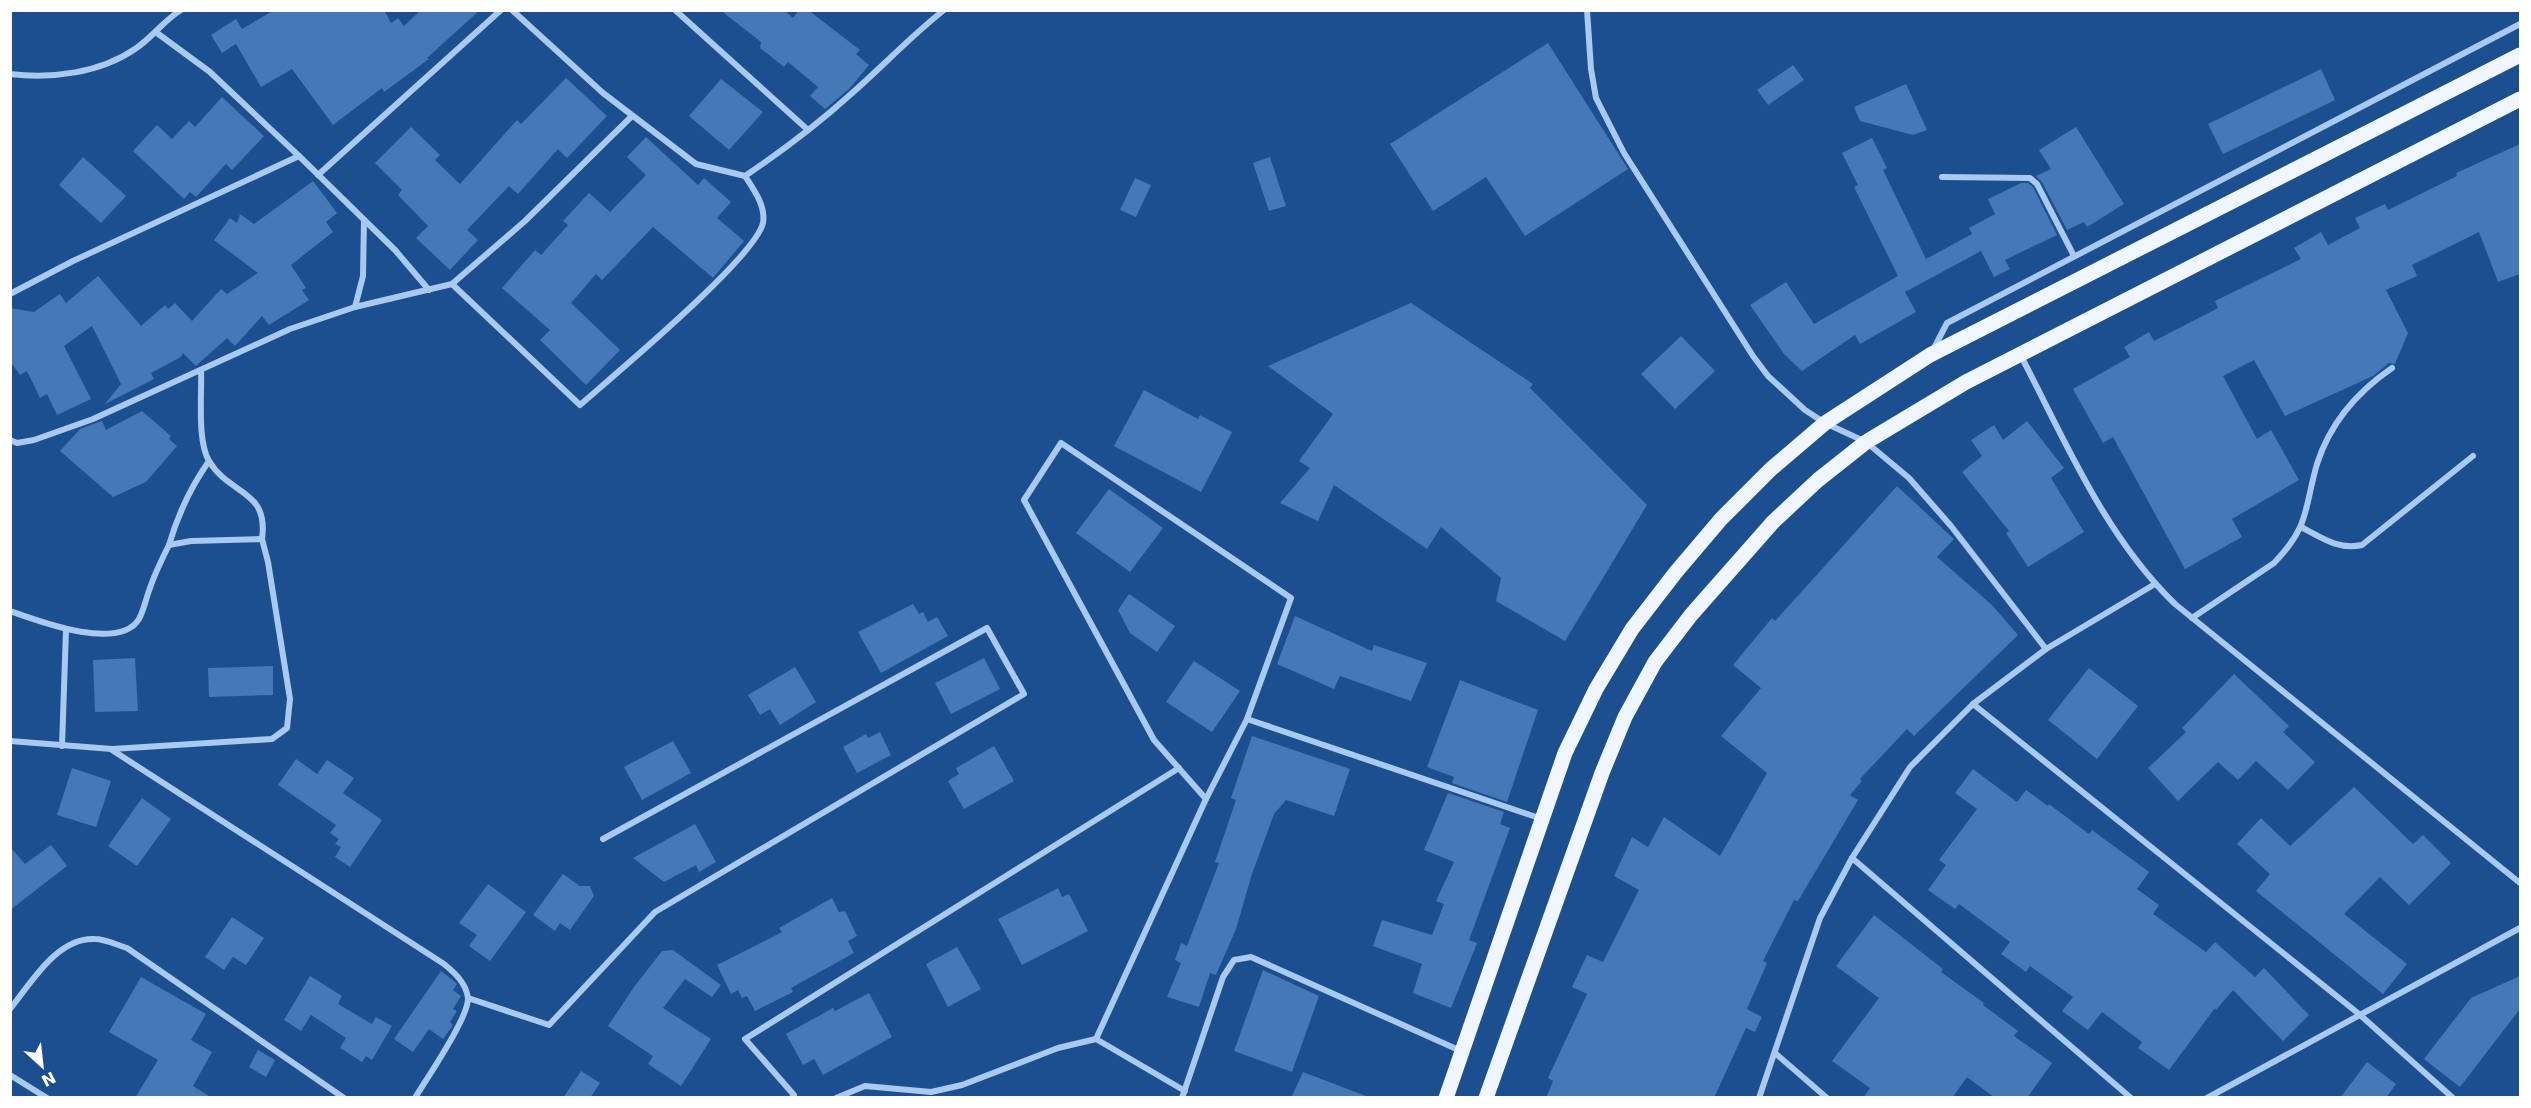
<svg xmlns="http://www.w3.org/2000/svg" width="2531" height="1108" font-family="'DejaVu Sans',sans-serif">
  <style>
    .building { fill: #4478b7 }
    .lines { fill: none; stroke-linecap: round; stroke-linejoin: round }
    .street { stroke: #a9c9ee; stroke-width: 6 }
    .primary { stroke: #f0f6ff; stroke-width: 15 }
  </style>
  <rect width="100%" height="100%" fill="#1b4f8f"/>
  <g class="building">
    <polygon points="274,10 384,10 391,23 398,18 404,26 421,10 480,10 427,58 429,59 384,92 382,88 333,125 292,69 261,87 236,44 222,53 211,35 236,19 242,29"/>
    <polygon points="720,10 784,10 793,18 799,10 808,10 860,50 856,54 869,65 849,89 825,109 810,96 818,87 788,62 784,67 760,48 761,42"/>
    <polygon points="1548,43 1628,169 1525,236 1486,177 1433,211 1390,144"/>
    <polygon points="1793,65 1804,80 1768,105 1757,90"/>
    <polygon points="2321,69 2335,100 2223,154 2208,124"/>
    <polygon points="566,78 607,116 567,158 558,149 518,194 509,186 467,230 478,240 450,270 416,238 428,226 398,195 402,190 375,163 411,127 440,155 435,160 460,184 517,120 521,124"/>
    <polygon points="721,79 763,112 729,150 689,116"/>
    <polygon points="1906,84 1927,130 1913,135 1860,121 1854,107"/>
    <polygon points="222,97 264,136 232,170 226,164 196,197 190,192 184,199 133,151 157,125 172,139 189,121 195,127"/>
    <polygon points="2076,127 2124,204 2087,227 2084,222 2067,230 2042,182 2036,176 2051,169 2039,150"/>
    <polygon points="646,137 698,185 704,178 731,202 717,218 744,241 713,278 653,227 602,280 596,274 571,303 620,350 586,385 540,340 550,330 502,288 535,250 541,255 568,225 563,221 589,193 610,212 646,175 627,157"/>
    <polygon points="1872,138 1887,168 1883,170 1926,259 1972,234 1969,228 1995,214 1988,199 2021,183 2028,183 2033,187 2057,235 2005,260 2010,269 1994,277 1981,251 1905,292 1916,312 1860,344 1855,335 1802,371 1784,354 1750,305 1786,282 1814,324 1898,276 1854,187 1858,185 1842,153"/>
    <polygon points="2520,144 2520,274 2498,282 2479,232 2412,265 2417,276 2386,290 2408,333 2395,364 2389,363 2373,376 2285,416 2254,360 2223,376 2257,439 2271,430 2299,480 2232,519 2242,537 2185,569 2113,437 2103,443 2073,389 2130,357 2124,347 2149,332 2154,341 2218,308 2215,301 2301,259 2294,248 2321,232 2328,245 2360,228 2355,218 2385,204 2388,210 2457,176 2456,173"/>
    <polygon points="83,157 126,196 101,223 59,185"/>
    <polygon points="1270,157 1286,206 1269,211 1253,163"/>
    <polygon points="1135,178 1151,185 1136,217 1120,210"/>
    <polygon points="313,181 337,213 326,222 333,232 291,265 306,288 302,290 309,300 269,325 262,316 235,346 227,338 196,366 183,353 181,357 151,373 154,379 105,404 121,384 92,326 64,346 91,399 57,415 47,394 40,398 27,371 20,375 10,361 10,308 34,312 60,294 66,303 98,276 141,326 165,305 168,309 175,303 192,321 221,289 227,294 258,273 214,240 230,218 237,223 240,214 254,224"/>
    <polygon points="1411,303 1533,384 1530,388 1647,505 1565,641 1496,601 1501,578 1441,527 1427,549 1334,485 1318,521 1280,503 1310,468 1299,461 1333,414 1268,366"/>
    <polygon points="1681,336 1715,371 1675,409 1641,374"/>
    <polygon points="1144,390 1198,419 1200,415 1232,432 1201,492 1114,446"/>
    <polygon points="142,411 171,436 169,439 177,446 146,482 113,497 60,451 80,429 102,421 106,430"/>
    <polygon points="2027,421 2064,468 2051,478 2084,532 2028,567 2006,533 2009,531 1962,472 1982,456 1971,440 1994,425 2003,440"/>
    <polygon points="1897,486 1954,539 1937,557 1992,605 2018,635 1914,736 1907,729 1860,779 1862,781 1850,795 1858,800 1798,901 1794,900 1763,961 1767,963 1747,1009 1762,1017 1755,1032 1746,1028 1714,1098 1546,1098 1553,1081 1548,1078 1587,994 1572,987 1587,955 1603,962 1639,890 1614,876 1632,837 1648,847 1664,817 1720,856 1767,773 1721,736 1761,688 1733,665 1772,618 1775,621"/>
    <polygon points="1109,489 1163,528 1130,572 1076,533"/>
    <polygon points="1129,594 1175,626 1157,652 1130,633 1118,610"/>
    <polygon points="913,604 919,614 923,612 928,622 937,617 948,636 881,673 858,632"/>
    <polygon points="1295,616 1372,651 1374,645 1427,663 1411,701 1340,676 1334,689 1277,664"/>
    <polygon points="135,658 138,711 95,712 93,660"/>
    <polygon points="984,658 1000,689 951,714 935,683"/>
    <polygon points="1194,661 1240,691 1212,732 1166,702"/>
    <polygon points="273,666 273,695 209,697 208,668"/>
    <polygon points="795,667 816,702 780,725 770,709 760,715 748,695"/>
    <polygon points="2089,668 2138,706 2097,759 2048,720"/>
    <polygon points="2234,674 2289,726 2283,732 2315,762 2288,790 2256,761 2238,780 2218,762 2178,801 2148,768 2186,732 2182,728"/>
    <polygon points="1460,680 1538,710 1507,802 1452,783 1454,777 1427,767"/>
    <polygon points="880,732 891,755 857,773 843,747 866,734 868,738"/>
    <polygon points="1252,736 1350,769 1334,816 1286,800 1274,814 1252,874 1236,929 1216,975 1210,973 1199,1007 1167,997 1181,963 1175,960 1181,943 1187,946 1219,863 1215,862 1236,800 1231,798"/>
    <polygon points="673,741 691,773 642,800 624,767"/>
    <polygon points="994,746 1014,781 964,809 948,781 959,774 956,768"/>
    <polygon points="296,759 317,774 327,760 354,778 343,793 382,820 350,867 335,857 341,847 335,844 339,839 330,833 336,825 278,785"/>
    <polygon points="72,768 111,781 96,827 57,815"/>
    <polygon points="1973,769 2017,802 2026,790 2048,806 2049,804 2089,834 2092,830 2149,872 2137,889 2159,905 2153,914 2206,952 2215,942 2255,977 2264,968 2309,1015 2283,1041 2233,990 2216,1010 2215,1008 2169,1070 2138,1048 2142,1042 2102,1012 2088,1030 2062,1011 2073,997 2030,966 2026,972 2001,954 2010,942 1959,904 1955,909 1928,890 1946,865 1939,860 1977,809 1955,793"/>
    <polygon points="2354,787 2413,844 2423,835 2451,863 2409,905 2380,877 2344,914 2407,964 2383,994 2256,891 2270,874 2237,844 2261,818 2290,846"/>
    <polygon points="1448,793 1504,812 1500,824 1510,828 1469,940 1477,943 1451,1008 1413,993 1422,964 1373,946 1382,920 1432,935 1444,904 1436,901 1454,862 1424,850"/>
    <polygon points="142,798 171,819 137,866 108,846"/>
    <polygon points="695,824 716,862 699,872 696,865 664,882 633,858"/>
    <polygon points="51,845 67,866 10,910 10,847 25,864"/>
    <polygon points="563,874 580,886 590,886 594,896 570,930 560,923 555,931 533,915"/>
    <polygon points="488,884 526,912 490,961 469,946 477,935 459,923"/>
    <polygon points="1058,888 1062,897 1069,894 1088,931 1022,965 998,919"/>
    <polygon points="832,898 839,912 845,911 857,936 848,941 854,953 791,988 793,992 755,1011 747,996 742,998 738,990 731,994 717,965 782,932 779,928"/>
    <polygon points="1874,915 1943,969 1941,972 1984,1003 1983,1005 2018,1031 2014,1036 2052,1063 2027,1098 1995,1098 1967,1077 1952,1098 1863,1098 1870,1088 1832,1061 1879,998 1836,966"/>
    <polygon points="232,917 264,938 246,965 233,957 224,970 205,957"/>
    <polygon points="957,947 981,989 948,1007 926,964"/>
    <polygon points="673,950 721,985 712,997 685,979 663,1008 711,1039 681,1086 648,1064 653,1056 608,1026 634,987 662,951"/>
    <polygon points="1263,970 1319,996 1292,1072 1234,1051"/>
    <polygon points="441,971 455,982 457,984 453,990 461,996 453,1009 457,1011 450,1022 453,1025 443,1039 429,1029 413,1052 394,1039"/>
    <polygon points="310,976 342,996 338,1004 372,1024 376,1017 392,1026 372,1060 366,1056 362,1062 340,1048 346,1038 311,1015 301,1031 284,1020"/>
    <polygon points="2520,976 2520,1009 2460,1087 2424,1059 2471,998"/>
    <polygon points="141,977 206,1014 191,1040 212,1052 193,1086 212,1098 135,1098 158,1060 109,1032"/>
    <polygon points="869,993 892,1037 823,1075 814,1059 803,1065 786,1034 833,1008 835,1011"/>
    <polygon points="258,1050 275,1060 266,1077 249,1067"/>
    <polygon points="2367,1062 2396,1084 2386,1098 2340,1098"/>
    <polygon points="581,1071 600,1083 590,1098 563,1098"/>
    <polygon points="1303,1072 1366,1096 1366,1098 1291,1098"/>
  </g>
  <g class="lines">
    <g class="street">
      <polyline points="675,10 808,130"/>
      <polyline points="1587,10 1591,69 1596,98 1624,153 1753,356 1768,376 1805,410 1825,423 1866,442 1909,478 1951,526 2046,649"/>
      <polyline points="157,33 210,72 299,156 395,250 429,290"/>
      <path d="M10,74C52,79 100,73 135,49C152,38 164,20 181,10"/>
      <polyline points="318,175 501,10"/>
      <path d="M745,176C782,151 818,124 851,94C883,66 911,36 944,10"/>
      <polyline points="1942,177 2030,178 2037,184 2074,256"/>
      <path d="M452,284L580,405C614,375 755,258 763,223C766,206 754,190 745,176L696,164L603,93L512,10"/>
      <polyline points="10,294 73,261 299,156"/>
      <polyline points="355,307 363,276 364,220"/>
      <polyline points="1933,350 1947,323 2520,24"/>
      <path d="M2020,354C2065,440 2104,535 2175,604L2520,883"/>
      <path d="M201,370C202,395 197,441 209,461C230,496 269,489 262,539"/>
      <polyline points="10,440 17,443 34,440 93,419 290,329 355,307 452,284 525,221 632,116"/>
      <path d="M2301,527C2322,538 2338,550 2362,545L2473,456"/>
      <path d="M169,545C178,514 190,488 209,461"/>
      <path d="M10,611C38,621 119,652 139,619C144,610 146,598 150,588C155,573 162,559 169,545L191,541L262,539L268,562L290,699L287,728L272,739L112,749L10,741"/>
      <path d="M2192,618L2274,563C2310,526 2304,509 2317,464C2330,423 2357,392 2392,368"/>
      <polyline points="1973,704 2359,1014 2453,1098"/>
      <polyline points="62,746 66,630"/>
      <path d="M112,750L444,964C455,973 466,983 468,998C469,1017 427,1078 415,1098"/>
      <polyline points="1206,799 1154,740 1024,500 1061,443 1291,598 1247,719"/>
      <polyline points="1852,858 2131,1098"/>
      <polyline points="468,998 549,1025 655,912 1024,694 987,628 603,839"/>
      <path d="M10,1009C31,983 57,937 95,939C105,939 117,945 127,948L344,1098"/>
      <polyline points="1775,1053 1827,1098"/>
      <polyline points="10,1075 47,1098"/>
      <polyline points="1185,1091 1096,1039 1206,799 1247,719 1542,819"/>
      <polyline points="792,1098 794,1095 745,1039 1179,768"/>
      <polyline points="836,1098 865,1086 931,1092 962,1085 1058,1048 1096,1039"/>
      <polyline points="1182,1098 1223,977 1234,960 1251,957 1461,1051"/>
      <polyline points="1759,1098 1820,918 1852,858 1910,767 1973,704 2046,649 2155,584"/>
      <polyline points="2207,1098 2520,928"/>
    </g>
    <g class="primary">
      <polyline points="1446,1098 1565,753 1596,689 1632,629 1676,572 1721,519 1771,469 1825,423 1930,355 2520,55"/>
      <polyline points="1486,1098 1602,773 1625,717 1655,662 1691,615 1773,522 1818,480 1866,442 1966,382 2520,99"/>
    </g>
  </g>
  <rect width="2531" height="1108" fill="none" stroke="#ffffff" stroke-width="24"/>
  <g transform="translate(42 1066) rotate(153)" stroke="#1b4f8f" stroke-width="4.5" paint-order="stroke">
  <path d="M0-4.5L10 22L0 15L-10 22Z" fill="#ffffff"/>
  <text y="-9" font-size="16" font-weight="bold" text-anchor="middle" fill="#ffffff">N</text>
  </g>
</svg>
